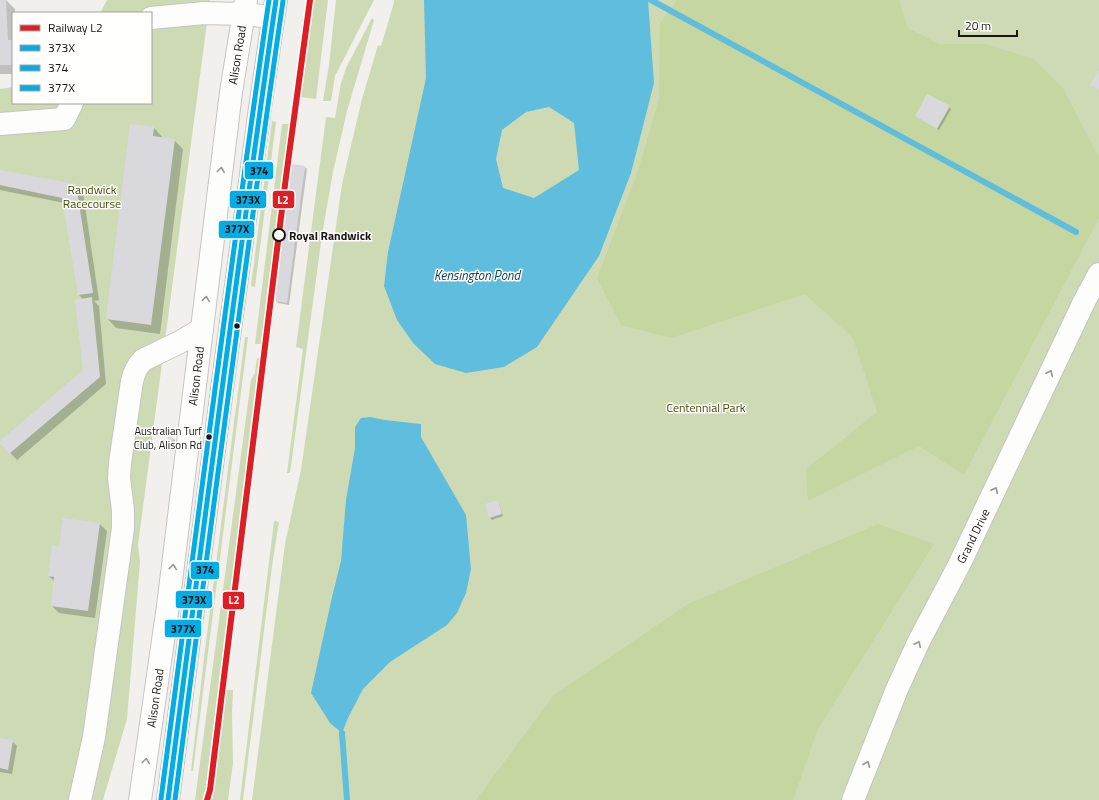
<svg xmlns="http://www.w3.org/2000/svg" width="1099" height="800" font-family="'Titillium Web',sans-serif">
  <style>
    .green { fill: #cedab4 }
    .forest { fill: #c6d6a0 }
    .water { fill: #5fbedd; fill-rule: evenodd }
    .shadow { fill: #0003 }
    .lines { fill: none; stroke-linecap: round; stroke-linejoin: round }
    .stream { stroke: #5fbedd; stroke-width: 6 }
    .building { fill: #d9d9dd }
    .minor-casing { stroke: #c6c5c2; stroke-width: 24 }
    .major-casing { stroke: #c6c5c2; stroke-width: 24 }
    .minor { stroke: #fdfdfc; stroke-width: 22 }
    .major { stroke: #fdfdfc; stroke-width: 22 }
    .bus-1-casing { stroke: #fffefd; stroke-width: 8 }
    .bus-2-casing { stroke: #fffefd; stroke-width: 8 }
    .bus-3-casing { stroke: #fffefd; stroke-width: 8 }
    .bus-1 { stroke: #01ade4; stroke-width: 5 }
    .bus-2 { stroke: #01ade4; stroke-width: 5 }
    .bus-3 { stroke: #01ade4; stroke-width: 5 }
    .rail-1-casing { stroke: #fffefd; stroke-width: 9 }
    .rail-1 { stroke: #dd1e25; stroke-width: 6 }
    .oneway { stroke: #969594 }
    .stop-dot { fill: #fffefd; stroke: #171614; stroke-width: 2 }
    .bus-dot { fill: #171614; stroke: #fffefd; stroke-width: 1.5 }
    .labels { text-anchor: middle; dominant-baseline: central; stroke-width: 3; stroke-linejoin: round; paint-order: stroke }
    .bus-label { font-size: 11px; fill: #171614; stroke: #fffefd; text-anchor: end }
    .street-label { font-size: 12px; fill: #171614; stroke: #fffefd }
    .park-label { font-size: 12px; fill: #3b4c03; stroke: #fffefd }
    .stop-label { font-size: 12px; font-weight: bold; fill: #171614; stroke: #fffefd; text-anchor: start }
    .water-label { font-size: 13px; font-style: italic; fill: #043c4f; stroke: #fffefd }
    .line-badge { stroke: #fffefd; stroke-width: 1.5 }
    .badge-label { font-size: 11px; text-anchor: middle; font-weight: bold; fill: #fff }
    .pale-badge-label { font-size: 11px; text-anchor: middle; font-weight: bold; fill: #111 }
  </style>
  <rect width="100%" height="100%" fill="#f1f0ec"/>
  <g class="green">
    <polygon points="107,0 210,0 138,545 140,562 127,719 103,800 0,800 0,89 13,87 13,103 151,103 151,13 100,13"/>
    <polygon points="313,0 328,0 316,99 300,97"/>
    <polygon points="336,0 374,0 335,76 331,101 323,101 329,65"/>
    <polygon points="394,0 1099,0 1099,800 252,800 285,544 301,470 342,184 362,99 378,45 381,46 393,6"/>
    <polygon points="372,18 374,20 347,111 333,172 322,235 290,473 287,473 303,349 296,347 326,117 335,118 341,83 346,68"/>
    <polygon points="272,121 276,122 255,287 251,286"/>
    <polygon points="282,124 289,124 262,344 255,344"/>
    <polygon points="245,337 248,337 193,771 191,771 204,658"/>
    <polygon points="257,358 261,358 206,787 203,800 195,800 251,380 255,373"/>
    <polygon points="274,521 279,522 272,566 243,800 240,800"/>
    <polygon points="226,690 233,690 232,714 233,763 228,800 212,800 215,784"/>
  </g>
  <g class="forest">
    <polygon points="677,0 899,0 908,28 939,44 986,44 1034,59 1063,88 1099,158 1099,218 964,475 919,446 808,501 806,469 877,412 853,338 805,294 671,338 621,325 597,278 638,171 659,98 660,23"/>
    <polygon points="878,524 934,544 818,729 793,800 476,800 554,695 688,604"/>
  </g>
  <g class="water">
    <path d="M424,0H648L654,83L631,173L599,256L537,347L504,367L466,373L435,364L413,343L397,320L384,286L388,252L426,78ZM549,107L574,123L579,170L534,198L503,188L496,159L502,130L526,112Z"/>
    <polygon points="370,417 385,420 421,424 421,437 466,515 471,569 466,593 457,613 447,625 390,662 363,689 348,718 342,733 330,723 311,693 332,597 341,561 346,500 355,448 355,427 361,418"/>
  </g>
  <g class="shadow">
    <polygon points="0,0 6,0 15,9 15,13 13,13 13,74 0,74"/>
    <polygon points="949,107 951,109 939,130 916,116"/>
    <polygon points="131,125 154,128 163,138 174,140 183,149 160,334 116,328 107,318"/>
    <polygon points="305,167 307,169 289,305 278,303 276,301"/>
    <polygon points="0,171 75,185 83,192 99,300 94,301 99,306 106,384 17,460 0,442 84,370 84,300 79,295 64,203 0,190"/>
    <polygon points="172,438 175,440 173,451 169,450 167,448"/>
    <polygon points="497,502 499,504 503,516 492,520 490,518 486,505"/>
    <polygon points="100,524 107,531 95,618 59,613 52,606 55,582 49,576 60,548"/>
    <polygon points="0,739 12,741 17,746 12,774 0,772"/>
  </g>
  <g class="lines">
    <g class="stream">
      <polyline points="651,0 1076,232"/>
      <polyline points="342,733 347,800"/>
    </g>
  </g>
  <g class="building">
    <polygon points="0,0 6,0 8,40 13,40 13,65 0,65"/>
    <polygon points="1099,70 1099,90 1090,85"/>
    <polygon points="927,94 950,106 937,129 915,116"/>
    <polygon points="130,124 154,127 153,136 175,139 151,325 106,319"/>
    <polygon points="292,164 305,166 287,303 275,301"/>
    <polygon points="0,170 76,184 93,293 78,295 62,198 0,185"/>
    <polygon points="92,297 100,377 9,454 0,443 0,441 83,370 75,300"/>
    <polygon points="168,436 173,437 172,449 166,449"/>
    <polygon points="498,500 502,514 489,518 485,504"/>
    <polygon points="63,518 100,523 88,611 51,606 54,577 48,576 52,545 59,547"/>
    <polygon points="0,738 13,740 8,770 0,768"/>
  </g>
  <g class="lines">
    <g class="minor-casing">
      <g id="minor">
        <polyline points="151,18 204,13 243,14 273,17"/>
        <polyline points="0,124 64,119 72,103"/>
        <path d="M80,800L94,737L123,528V510L119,478L120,463L132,381C134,373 137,366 143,360L180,342L202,329"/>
        <polyline points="853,800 897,689 919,641 959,565 1084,302 1099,274"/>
      </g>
    </g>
    <g class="major-casing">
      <g id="major">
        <polyline points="140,800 168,606 231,92 246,0"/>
        <polyline points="168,800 226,359 260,108 276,0"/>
      </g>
    </g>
    <use href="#minor" class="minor"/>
    <use href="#major" class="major"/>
    <g class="bus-1-casing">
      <path id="bus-1" d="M168,800C203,533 237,266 276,0"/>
    </g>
    <g class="bus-2-casing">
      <path id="bus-2" d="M175,800C210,534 244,267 283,1"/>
    </g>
    <g class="bus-3-casing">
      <path id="bus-3" d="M161,799C196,533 230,266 269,0"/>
    </g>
    <use href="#bus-1" class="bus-1"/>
    <use href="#bus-2" class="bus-2"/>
    <use href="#bus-3" class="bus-3"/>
    <g class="rail-1-casing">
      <polyline id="rail-1" points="207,800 210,790 286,177 310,0"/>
    </g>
    <use href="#rail-1" class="rail-1"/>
  </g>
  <defs><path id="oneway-chevron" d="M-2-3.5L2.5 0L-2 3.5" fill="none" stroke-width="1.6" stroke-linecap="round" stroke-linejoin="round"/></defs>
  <g class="oneway">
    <use href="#oneway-chevron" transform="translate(221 170) rotate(-83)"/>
    <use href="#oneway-chevron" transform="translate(206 299) rotate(-83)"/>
    <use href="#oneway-chevron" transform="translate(1050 373) rotate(-65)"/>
    <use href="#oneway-chevron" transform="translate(995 490) rotate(-65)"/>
    <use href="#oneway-chevron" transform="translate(173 567) rotate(-83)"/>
    <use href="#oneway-chevron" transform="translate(918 644) rotate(-64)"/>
    <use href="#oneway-chevron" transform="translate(146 761) rotate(-82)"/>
    <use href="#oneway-chevron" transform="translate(867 764) rotate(-68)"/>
  </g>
  <circle class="stop-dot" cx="279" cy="235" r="6"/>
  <g class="bus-dot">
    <circle cx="237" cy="326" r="3.5"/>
    <circle cx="209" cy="437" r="3.5"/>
  </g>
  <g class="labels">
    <g class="bus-label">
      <text x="202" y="431">Australian Turf<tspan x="202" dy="14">Club, Alison Rd</tspan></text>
    </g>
    <g class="street-label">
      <text transform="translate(237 55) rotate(-81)">Alison Road</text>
      <text transform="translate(196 376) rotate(-83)">Alison Road</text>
      <text transform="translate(973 536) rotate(-64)">Grand Drive</text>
      <text transform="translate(155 698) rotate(-82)">Alison Road</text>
    </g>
    <g class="park-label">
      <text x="92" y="189">Randwick<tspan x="92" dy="14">Racecourse</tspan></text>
      <text x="706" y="407">Centennial Park</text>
    </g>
    <g class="stop-label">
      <text x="289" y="235">Royal Randwick</text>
    </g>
    <g class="water-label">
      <text x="477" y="275">Kensington Pond</text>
    </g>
  </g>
  <g class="line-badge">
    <rect x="244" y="161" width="30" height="19" rx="4" fill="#01ade4"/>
    <rect x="229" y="190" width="38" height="19" rx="4" fill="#01ade4"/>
    <rect x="272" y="190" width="23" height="19" rx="4" fill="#dd1e25"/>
    <rect x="218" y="220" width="37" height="19" rx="4" fill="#01ade4"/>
    <rect x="190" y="561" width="30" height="19" rx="4" fill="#01ade4"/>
    <rect x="175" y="590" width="38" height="19" rx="4" fill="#01ade4"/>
    <rect x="222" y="591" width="23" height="19" rx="4" fill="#dd1e25"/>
    <rect x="164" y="619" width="38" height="19" rx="4" fill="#01ade4"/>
  </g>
  <g class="badge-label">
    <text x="283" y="204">L2</text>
    <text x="234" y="604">L2</text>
  </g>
  <g class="pale-badge-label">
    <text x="259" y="175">374</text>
    <text x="248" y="204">373X</text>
    <text x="237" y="233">377X</text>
    <text x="205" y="574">374</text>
    <text x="194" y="604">373X</text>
    <text x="183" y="633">377X</text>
  </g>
  <rect x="12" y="12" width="140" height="92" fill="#fffefd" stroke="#a2a1a0"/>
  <rect x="20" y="25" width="20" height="6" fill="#dd1e25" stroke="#a2a1a0"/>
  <text x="48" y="32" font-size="12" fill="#171614">Railway L2</text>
  <rect x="20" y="45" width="20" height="6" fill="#01ade4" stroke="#a2a1a0"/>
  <text x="48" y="52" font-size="12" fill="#171614">373X</text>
  <rect x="20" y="65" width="20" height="6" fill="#01ade4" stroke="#a2a1a0"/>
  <text x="48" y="72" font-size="12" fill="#171614">374</text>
  <rect x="20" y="85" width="20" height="6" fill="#01ade4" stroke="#a2a1a0"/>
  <text x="48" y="92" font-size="12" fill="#171614">377X</text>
  <path d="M959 30v6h58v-6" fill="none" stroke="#171614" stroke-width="2"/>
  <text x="965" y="30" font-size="12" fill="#171614" stroke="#fffefd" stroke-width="3" paint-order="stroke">20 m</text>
</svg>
